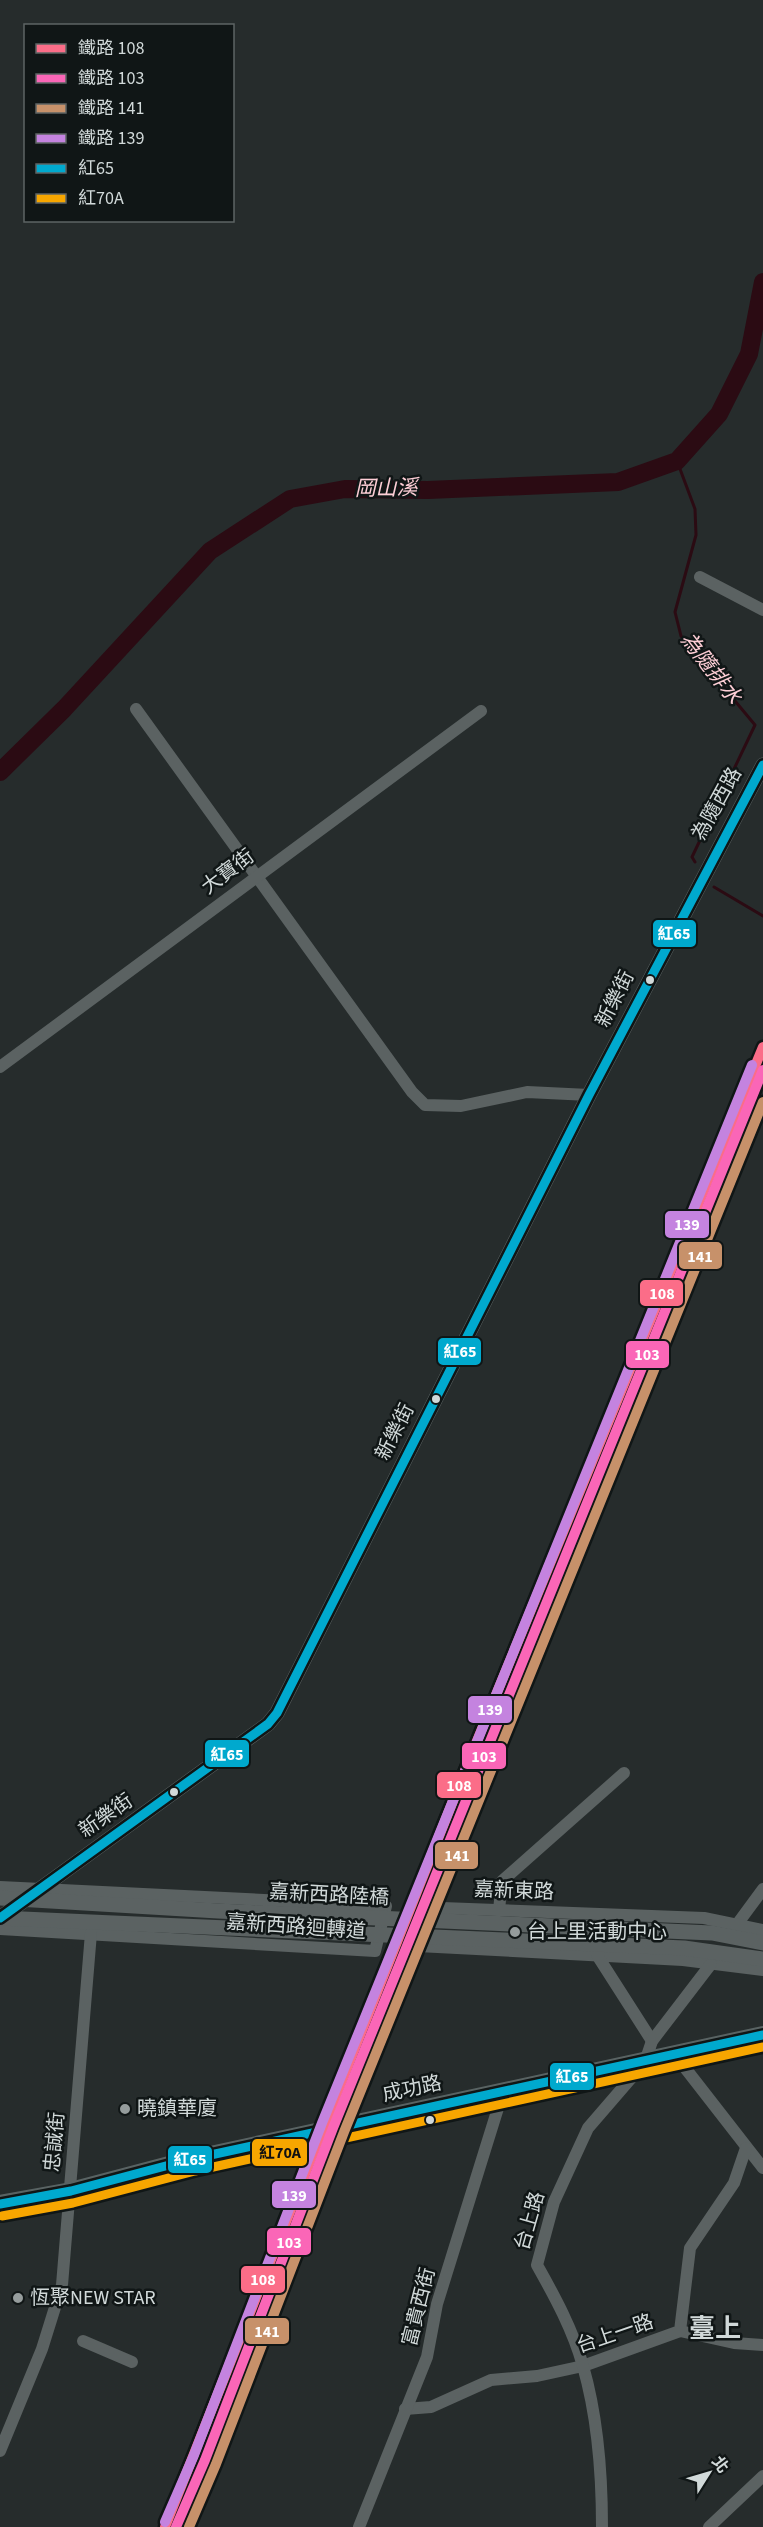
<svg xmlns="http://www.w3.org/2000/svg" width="763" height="2527" font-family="'Source Sans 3','Noto Sans TC',sans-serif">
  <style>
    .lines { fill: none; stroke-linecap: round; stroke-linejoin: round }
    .stream { stroke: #2b0b13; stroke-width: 3 }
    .river { stroke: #2b0b13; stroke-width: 18 }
    .minor { stroke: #5b6262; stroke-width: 12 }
    .tertiary { stroke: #5b6262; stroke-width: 15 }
    .primary { stroke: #596363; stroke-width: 18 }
    .tertiary-bridge { stroke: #5b6262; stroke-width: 15 }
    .bus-1-casing { stroke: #101616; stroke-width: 14 }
    .bus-2-casing { stroke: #101616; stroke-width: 14 }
    .bus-1 { stroke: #00a9ce; stroke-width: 9 }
    .bus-2 { stroke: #f7a600; stroke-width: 9 }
    .rail-1-casing { stroke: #101616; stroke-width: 15 }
    .rail-2-casing { stroke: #101616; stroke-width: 15 }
    .rail-3-casing { stroke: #101616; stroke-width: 15 }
    .rail-4-casing { stroke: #101616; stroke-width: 15 }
    .rail-1 { stroke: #fb6d88; stroke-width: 10 }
    .rail-2 { stroke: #fa66b7; stroke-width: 10 }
    .rail-3 { stroke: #c7916a; stroke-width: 10 }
    .rail-4 { stroke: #c483df; stroke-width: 10 }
    .bus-dot { fill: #d1d9d9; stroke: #101616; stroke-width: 2 }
    .poi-dot { fill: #959c9c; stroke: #101616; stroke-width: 2 }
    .labels { text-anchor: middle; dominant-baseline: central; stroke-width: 5; stroke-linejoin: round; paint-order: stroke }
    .street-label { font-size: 20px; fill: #d1d9d9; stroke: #101616 }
    .poi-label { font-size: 20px; fill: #d1d9d9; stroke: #101616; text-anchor: start }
    .water-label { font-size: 21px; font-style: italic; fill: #feced6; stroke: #101616 }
    .district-label { font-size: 26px; font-weight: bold; fill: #d1d9d9; stroke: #101616 }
    .line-badge { stroke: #101616; stroke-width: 2 }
    .badge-label { font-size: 16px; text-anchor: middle; font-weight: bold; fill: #fff }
    .pale-badge-label { font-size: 16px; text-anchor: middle; font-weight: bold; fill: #111 }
  </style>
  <rect width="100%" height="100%" fill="#262c2c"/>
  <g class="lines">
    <g class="stream">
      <polyline points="677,461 695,509 696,535 675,612 681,636 755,725 692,857 695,862"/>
      <polyline points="714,887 763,916"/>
    </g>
    <polyline class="river" points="0,772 64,709 210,551 290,499 345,489 428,490 618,482 677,461 719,414 749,354 763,282"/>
    <g class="minor">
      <polyline points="700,577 763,610"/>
      <polyline points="136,709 412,1092 425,1105 461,1106 527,1092 589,1095"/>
      <polyline points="0,1067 481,711"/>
      <polyline points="0,1887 386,1906 375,1951 0,1929"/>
      <polyline points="499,1910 502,1881 624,1773"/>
      <polyline points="738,1923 763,1889"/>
      <polyline points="763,1930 704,1918 442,1908 426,1912 418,1946 683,1960 763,1970"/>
      <polyline points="597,1950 597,1955 652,2041"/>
      <polyline points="675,2055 763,2168"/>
      <polyline points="680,2331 734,2343 763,2345"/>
      <polyline points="83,2341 132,2362"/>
      <polyline points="405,2409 431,2407 491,2380 537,2376 583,2366 680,2331 690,2248 734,2183 746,2148"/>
      <polyline points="0,2451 42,2349 62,2285 91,1933"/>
      <polyline points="359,2527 427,2357 437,2304 503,2092"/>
      <path d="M602,2527C602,2474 598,2418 583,2366C573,2330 555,2297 537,2265L554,2202L588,2128L645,2062L652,2041L711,1964"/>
      <polyline points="709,2527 763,2476"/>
    </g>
    <polyline class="tertiary" points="0,1918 268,1724 277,1713 589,1095 763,765"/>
    <polyline class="primary" points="0,2204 71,2191 192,2159 763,2035"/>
    <g class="tertiary-bridge">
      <polyline points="0,1898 218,1911 712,1933 763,1943"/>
      <polyline points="0,1918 684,1948 763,1959"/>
    </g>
    <g class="bus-1-casing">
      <g id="bus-1">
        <polyline points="0,1918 268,1724 277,1713 589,1095 763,765"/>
        <polyline points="0,2204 71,2191 192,2159 763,2035"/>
      </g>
    </g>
    <g class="bus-2-casing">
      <polyline id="bus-2" points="2,2216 73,2203 195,2171 763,2047"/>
    </g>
    <use href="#bus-1" class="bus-1"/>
    <use href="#bus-2" class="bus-2"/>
    <g class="rail-1-casing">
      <polyline id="rail-1" points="165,2527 472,1753 763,1047"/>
    </g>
    <g class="rail-2-casing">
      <polyline id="rail-2" points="176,2527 205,2460 333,2128 763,1070"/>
    </g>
    <g class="rail-3-casing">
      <polyline id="rail-3" points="189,2527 216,2464 344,2132 763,1102"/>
    </g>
    <g class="rail-4-casing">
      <polyline id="rail-4" points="165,2522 194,2455 322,2123 752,1065"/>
    </g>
    <use href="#rail-1" class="rail-1"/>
    <use href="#rail-2" class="rail-2"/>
    <use href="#rail-3" class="rail-3"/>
    <use href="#rail-4" class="rail-4"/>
  </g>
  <g class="bus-dot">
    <circle cx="650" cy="980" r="5"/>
    <circle cx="436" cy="1399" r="5"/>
    <circle cx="174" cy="1792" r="5"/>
    <circle cx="430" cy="2120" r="5"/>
  </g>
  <g class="poi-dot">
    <circle cx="515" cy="1932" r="6"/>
    <circle cx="125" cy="2109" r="6"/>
    <circle cx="18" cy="2298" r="6"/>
  </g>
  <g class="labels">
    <g class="street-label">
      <text transform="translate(717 804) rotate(-61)">為隨西路</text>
      <text transform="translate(228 872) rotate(-37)">大寶街</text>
      <text transform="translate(615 999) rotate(-63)">新樂街</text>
      <text transform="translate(395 1432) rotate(-63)">新樂街</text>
      <text transform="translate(106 1816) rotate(-35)">新樂街</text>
      <text transform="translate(514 1891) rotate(2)">嘉新東路</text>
      <text transform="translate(329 1895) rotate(3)">嘉新西路陸橋</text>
      <text transform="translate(296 1927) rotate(4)">嘉新西路迴轉道</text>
      <text transform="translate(412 2089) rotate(-12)">成功路</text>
      <text transform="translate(55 2142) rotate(-85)">忠誠街</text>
      <text transform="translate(530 2221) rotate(-74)">台上路</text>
      <text transform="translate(419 2307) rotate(-76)">富貴西街</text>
      <text transform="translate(615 2334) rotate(-19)">台上一路</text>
    </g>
    <g class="poi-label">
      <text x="527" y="1932">台上里活動中心</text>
      <text x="137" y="2109">曉鎮華廈</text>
      <text x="30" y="2298">恆聚NEW STAR</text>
    </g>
    <g class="water-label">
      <text transform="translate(386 488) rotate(-1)">岡山溪</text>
      <text transform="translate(711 668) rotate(52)">為隨排水</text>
    </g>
    <g class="district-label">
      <text x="715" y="2328">臺上</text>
    </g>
  </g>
  <g class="line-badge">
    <rect x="652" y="919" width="45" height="29" rx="6" fill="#00a9ce"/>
    <rect x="664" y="1210" width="46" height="29" rx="6" fill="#c483df"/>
    <rect x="678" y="1241" width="45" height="29" rx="6" fill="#c7916a"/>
    <rect x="639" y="1279" width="45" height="28" rx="6" fill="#fb6d88"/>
    <rect x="437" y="1337" width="45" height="29" rx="6" fill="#00a9ce"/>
    <rect x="625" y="1340" width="45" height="29" rx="6" fill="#fa66b7"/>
    <rect x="467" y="1695" width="46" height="29" rx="6" fill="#c483df"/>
    <rect x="204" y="1739" width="46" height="29" rx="6" fill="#00a9ce"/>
    <rect x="461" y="1742" width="46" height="28" rx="6" fill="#fa66b7"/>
    <rect x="436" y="1771" width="46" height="28" rx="6" fill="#fb6d88"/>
    <rect x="434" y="1841" width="45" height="29" rx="6" fill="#c7916a"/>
    <rect x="549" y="2062" width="46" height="29" rx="6" fill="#00a9ce"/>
    <rect x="251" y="2138" width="57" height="29" rx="6" fill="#f7a600"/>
    <rect x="167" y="2145" width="46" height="29" rx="6" fill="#00a9ce"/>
    <rect x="271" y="2180" width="46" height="29" rx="6" fill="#c483df"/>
    <rect x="266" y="2227" width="46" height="29" rx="6" fill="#fa66b7"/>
    <rect x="240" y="2265" width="46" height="29" rx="6" fill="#fb6d88"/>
    <rect x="244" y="2317" width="46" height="28" rx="6" fill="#c7916a"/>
  </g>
  <g class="badge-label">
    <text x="674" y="939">紅65</text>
    <text x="687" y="1230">139</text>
    <text x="700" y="1262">141</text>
    <text x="662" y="1299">108</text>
    <text x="460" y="1357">紅65</text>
    <text x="647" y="1360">103</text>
    <text x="490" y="1715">139</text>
    <text x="227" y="1760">紅65</text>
    <text x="484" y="1762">103</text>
    <text x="459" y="1791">108</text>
    <text x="457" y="1861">141</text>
    <text x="572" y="2082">紅65</text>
    <text x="190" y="2165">紅65</text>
    <text x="294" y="2201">139</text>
    <text x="289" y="2248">103</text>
    <text x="263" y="2285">108</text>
    <text x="267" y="2337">141</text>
  </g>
  <g class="pale-badge-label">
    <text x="280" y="2158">紅70A</text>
  </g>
  <rect x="24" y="24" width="210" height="198" fill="#101616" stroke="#5d6464" stroke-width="1.5"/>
  <rect x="36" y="44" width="30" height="9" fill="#fb6d88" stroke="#5d6464" stroke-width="1.5"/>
  <text x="78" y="54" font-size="18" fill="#d1d9d9">鐵路 108</text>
  <rect x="36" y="74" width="30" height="9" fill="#fa66b7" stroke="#5d6464" stroke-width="1.5"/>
  <text x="78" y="84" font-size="18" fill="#d1d9d9">鐵路 103</text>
  <rect x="36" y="104" width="30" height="9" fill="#c7916a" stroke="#5d6464" stroke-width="1.5"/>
  <text x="78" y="114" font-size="18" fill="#d1d9d9">鐵路 141</text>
  <rect x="36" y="134" width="30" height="9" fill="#c483df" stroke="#5d6464" stroke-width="1.5"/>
  <text x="78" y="144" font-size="18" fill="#d1d9d9">鐵路 139</text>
  <rect x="36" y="164" width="30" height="9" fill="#00a9ce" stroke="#5d6464" stroke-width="1.5"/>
  <text x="78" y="174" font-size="18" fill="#d1d9d9">紅65</text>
  <rect x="36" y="194" width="30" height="9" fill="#f7a600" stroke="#5d6464" stroke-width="1.5"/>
  <text x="78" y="204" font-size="18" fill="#d1d9d9">紅70A</text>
  <g transform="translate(709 2473) rotate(53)" stroke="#101616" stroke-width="4.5" paint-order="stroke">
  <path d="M0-4.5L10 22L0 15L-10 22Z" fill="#d1d9d9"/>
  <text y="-9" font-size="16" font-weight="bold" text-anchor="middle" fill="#d1d9d9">北</text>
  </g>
</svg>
